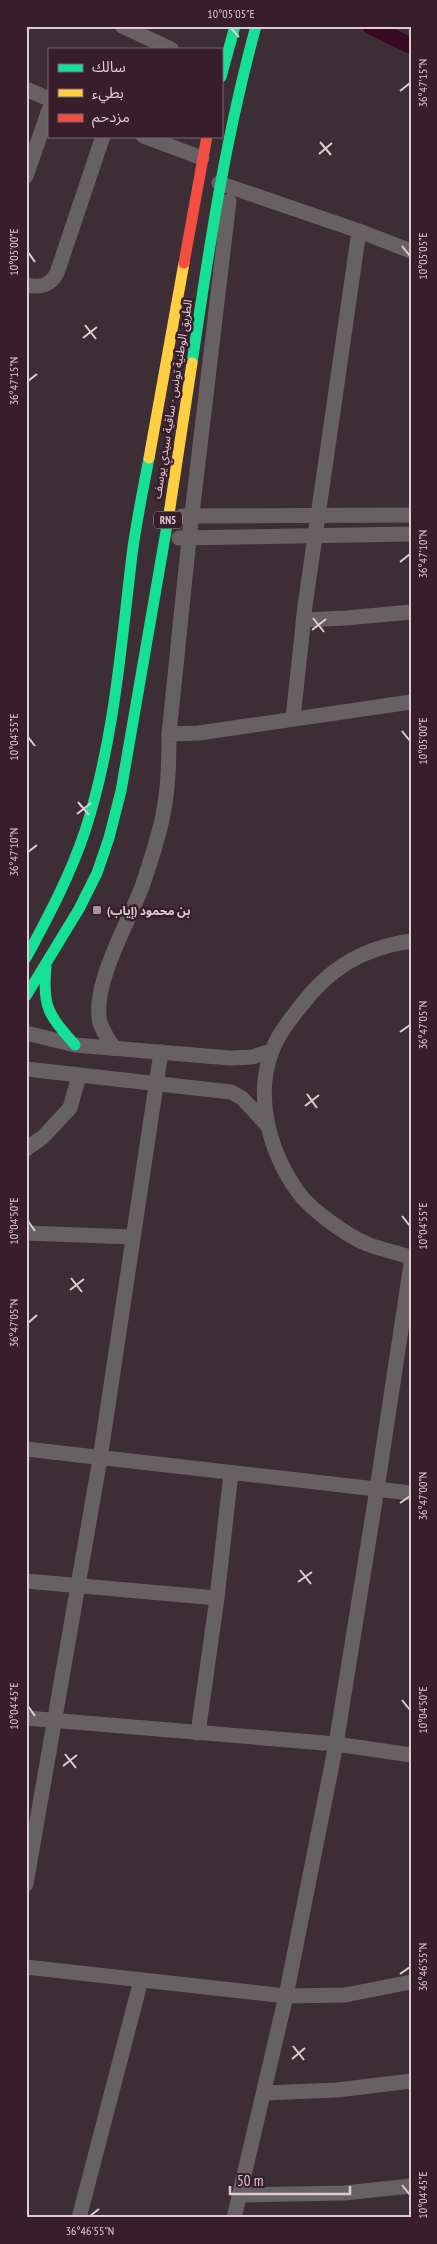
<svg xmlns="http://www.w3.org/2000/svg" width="437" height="2244" font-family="'PT Sans Narrow','Noto Sans Arabic',sans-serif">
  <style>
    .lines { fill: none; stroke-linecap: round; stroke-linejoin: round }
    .canal { stroke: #370922; stroke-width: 16 }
    .street { stroke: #676164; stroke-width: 15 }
    .fast { stroke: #16e098; stroke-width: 11 }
    .slow { stroke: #ffcf43; stroke-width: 11 }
    .jam { stroke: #f24e42; stroke-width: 11 }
    .ticks { fill: none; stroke: #dfccd3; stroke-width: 2 }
    .poi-dot { fill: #a6949c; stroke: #381e2a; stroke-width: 2 }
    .labels { text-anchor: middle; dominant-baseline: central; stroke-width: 5; stroke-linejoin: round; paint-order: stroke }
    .shield { fill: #381e2a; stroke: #ad98a0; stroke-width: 1 }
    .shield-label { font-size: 11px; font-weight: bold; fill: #dfccd3 }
    .street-label { font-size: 12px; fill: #dfccd3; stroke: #381e2a }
    .poi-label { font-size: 12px; font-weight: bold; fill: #dfccd3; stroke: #381e2a; text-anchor: start }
    .neatline { fill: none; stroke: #dfccd3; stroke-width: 2 }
    .ticks-label { font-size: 12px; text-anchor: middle; fill: #dfccd3 }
  </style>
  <rect width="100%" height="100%" fill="#3d2d35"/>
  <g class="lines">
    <polyline class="canal" points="370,26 411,46"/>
    <g class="street">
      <polyline points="122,26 171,49"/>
      <polyline points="26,89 49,99"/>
      <polyline points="143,136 202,158"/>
      <polyline points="26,176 49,110"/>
      <polyline points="219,183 359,231 411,251"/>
      <path d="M26,285C40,288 50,286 57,273L103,136"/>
      <polyline points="182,516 411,515"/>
      <polyline points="179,538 411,534"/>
      <polyline points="303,620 346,618 411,612"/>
      <polyline points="293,718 305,606 359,231"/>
      <polyline points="169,734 189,539 229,201"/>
      <path d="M411,941C363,948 329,968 300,1007C289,1021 278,1034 272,1051C254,1097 270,1153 298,1192C311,1210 346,1235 367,1244C381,1249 396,1253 411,1257"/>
      <polyline points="26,1033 75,1045 230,1058 252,1057 272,1051"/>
      <path d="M114,1048C108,1039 100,1028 99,1017C95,979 128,923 142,887C148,869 154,851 159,832C168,799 169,768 169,734L199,733L411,702"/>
      <polyline points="26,1069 231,1092 242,1098 267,1125"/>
      <polyline points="26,1149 43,1137 70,1108 79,1076"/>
      <polyline points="26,1233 133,1237"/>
      <polyline points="26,1449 411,1493"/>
      <polyline points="26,1581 217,1598 198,1733"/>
      <polyline points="217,1598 231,1473"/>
      <polyline points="26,1718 336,1744 411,1755"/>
      <polyline points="26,1884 100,1459 161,1052"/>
      <polyline points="26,1967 286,1996 345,1995 411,1982"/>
      <polyline points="264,2093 337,2090 411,2081"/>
      <polyline points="239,2195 344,2193 411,2186"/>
      <polyline points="79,2218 141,1980"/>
      <polyline points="234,2218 286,1996 336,1744 377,1489 411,1264"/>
    </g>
    <g class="fast">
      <polyline points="221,77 235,26"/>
      <path d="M192,363C209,248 225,139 256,26"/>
      <path d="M26,958C48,917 70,876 85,831C114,742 121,647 132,555C136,523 143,490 149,458"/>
      <path d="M46,967C42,1008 49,1015 75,1045"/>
      <polyline points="26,996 79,909 97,873 109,838 121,791 169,514"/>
    </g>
    <g class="slow">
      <polyline points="149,458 184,263"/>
      <polyline points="169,514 192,363"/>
    </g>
    <polyline class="jam" points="184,263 207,136"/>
  </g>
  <path class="ticks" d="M231,28L239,37M400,91L410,83M320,142L331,155M319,154L332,143M402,246L410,256M28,252L35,262M85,325L96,339M83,338L97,327M28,381L37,374M400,562L410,554M313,618L324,632M312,630L326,619M402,731L410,741M28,737L35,746M78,802L89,815M77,814L91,803M28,852L37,845M400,1032L410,1025M307,1094L317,1108M305,1106L319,1095M402,1216L410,1226M28,1221L35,1231M71,1278L82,1292M70,1290L84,1279M28,1323L37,1315M400,1503L410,1496M300,1570L311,1584M298,1582L312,1572M402,1700L410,1710M28,1706L35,1716M65,1754L76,1768M63,1766L77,1755M400,1974L410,1967M293,2046L304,2060M292,2059L305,2048M402,2185L410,2195M90,2216L99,2209"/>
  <rect class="poi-dot" x="92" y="905" width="10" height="10" rx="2.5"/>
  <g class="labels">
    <rect class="shield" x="154" y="511.5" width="28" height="17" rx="4"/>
    <g class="shield-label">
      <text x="168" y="520">RN5</text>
    </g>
    <g class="street-label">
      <text transform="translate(172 399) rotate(-81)">الطريق الوطنية تونس - ساقية سيدي يوسف</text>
    </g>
    <g class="poi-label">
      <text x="107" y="910">بن محمود (إياب)</text>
    </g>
  </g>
  <rect width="437" height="2244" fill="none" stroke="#381e2a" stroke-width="55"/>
  <rect x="48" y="48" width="175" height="90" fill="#381e2a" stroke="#7b646e"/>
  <rect x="58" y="64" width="25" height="8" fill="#16e098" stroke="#7b646e"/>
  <text x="92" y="72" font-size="15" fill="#dfccd3">سالك</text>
  <rect x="58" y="89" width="25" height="8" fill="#ffcf43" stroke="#7b646e"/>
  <text x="92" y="98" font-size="15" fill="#dfccd3">بطيء</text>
  <rect x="58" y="114" width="25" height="8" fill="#f24e42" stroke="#7b646e"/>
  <text x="92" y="122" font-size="15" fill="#dfccd3">مزدحم</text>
  <path d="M230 2186v8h120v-8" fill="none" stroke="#dfccd3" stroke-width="2.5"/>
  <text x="237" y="2186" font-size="15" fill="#dfccd3" stroke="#381e2a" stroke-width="4" paint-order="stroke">50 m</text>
  <rect x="28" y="28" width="382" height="2188" class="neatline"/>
  <g class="ticks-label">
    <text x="231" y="18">10°05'05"E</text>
    <text transform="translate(423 83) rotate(-90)" y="4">36°47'15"N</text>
    <text transform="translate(14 252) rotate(-90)" y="4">10°05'00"E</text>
    <text transform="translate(423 256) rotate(-90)" y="4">10°05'05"E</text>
    <text transform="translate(14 381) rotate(-90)" y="4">36°47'15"N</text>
    <text transform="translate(423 554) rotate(-90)" y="4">36°47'10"N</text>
    <text transform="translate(14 737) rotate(-90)" y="4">10°04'55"E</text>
    <text transform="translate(423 741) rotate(-90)" y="4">10°05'00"E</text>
    <text transform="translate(14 852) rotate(-90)" y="4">36°47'10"N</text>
    <text transform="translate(423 1025) rotate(-90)" y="4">36°47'05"N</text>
    <text transform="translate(14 1221) rotate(-90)" y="4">10°04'50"E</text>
    <text transform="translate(423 1226) rotate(-90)" y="4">10°04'55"E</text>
    <text transform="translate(14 1323) rotate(-90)" y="4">36°47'05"N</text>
    <text transform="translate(423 1496) rotate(-90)" y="4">36°47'00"N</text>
    <text transform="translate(14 1706) rotate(-90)" y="4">10°04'45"E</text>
    <text transform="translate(423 1710) rotate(-90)" y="4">10°04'50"E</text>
    <text transform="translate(423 1967) rotate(-90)" y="4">36°46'55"N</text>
    <text transform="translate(423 2195) rotate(-90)" y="4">10°04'45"E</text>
    <text x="90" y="2235">36°46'55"N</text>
  </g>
</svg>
